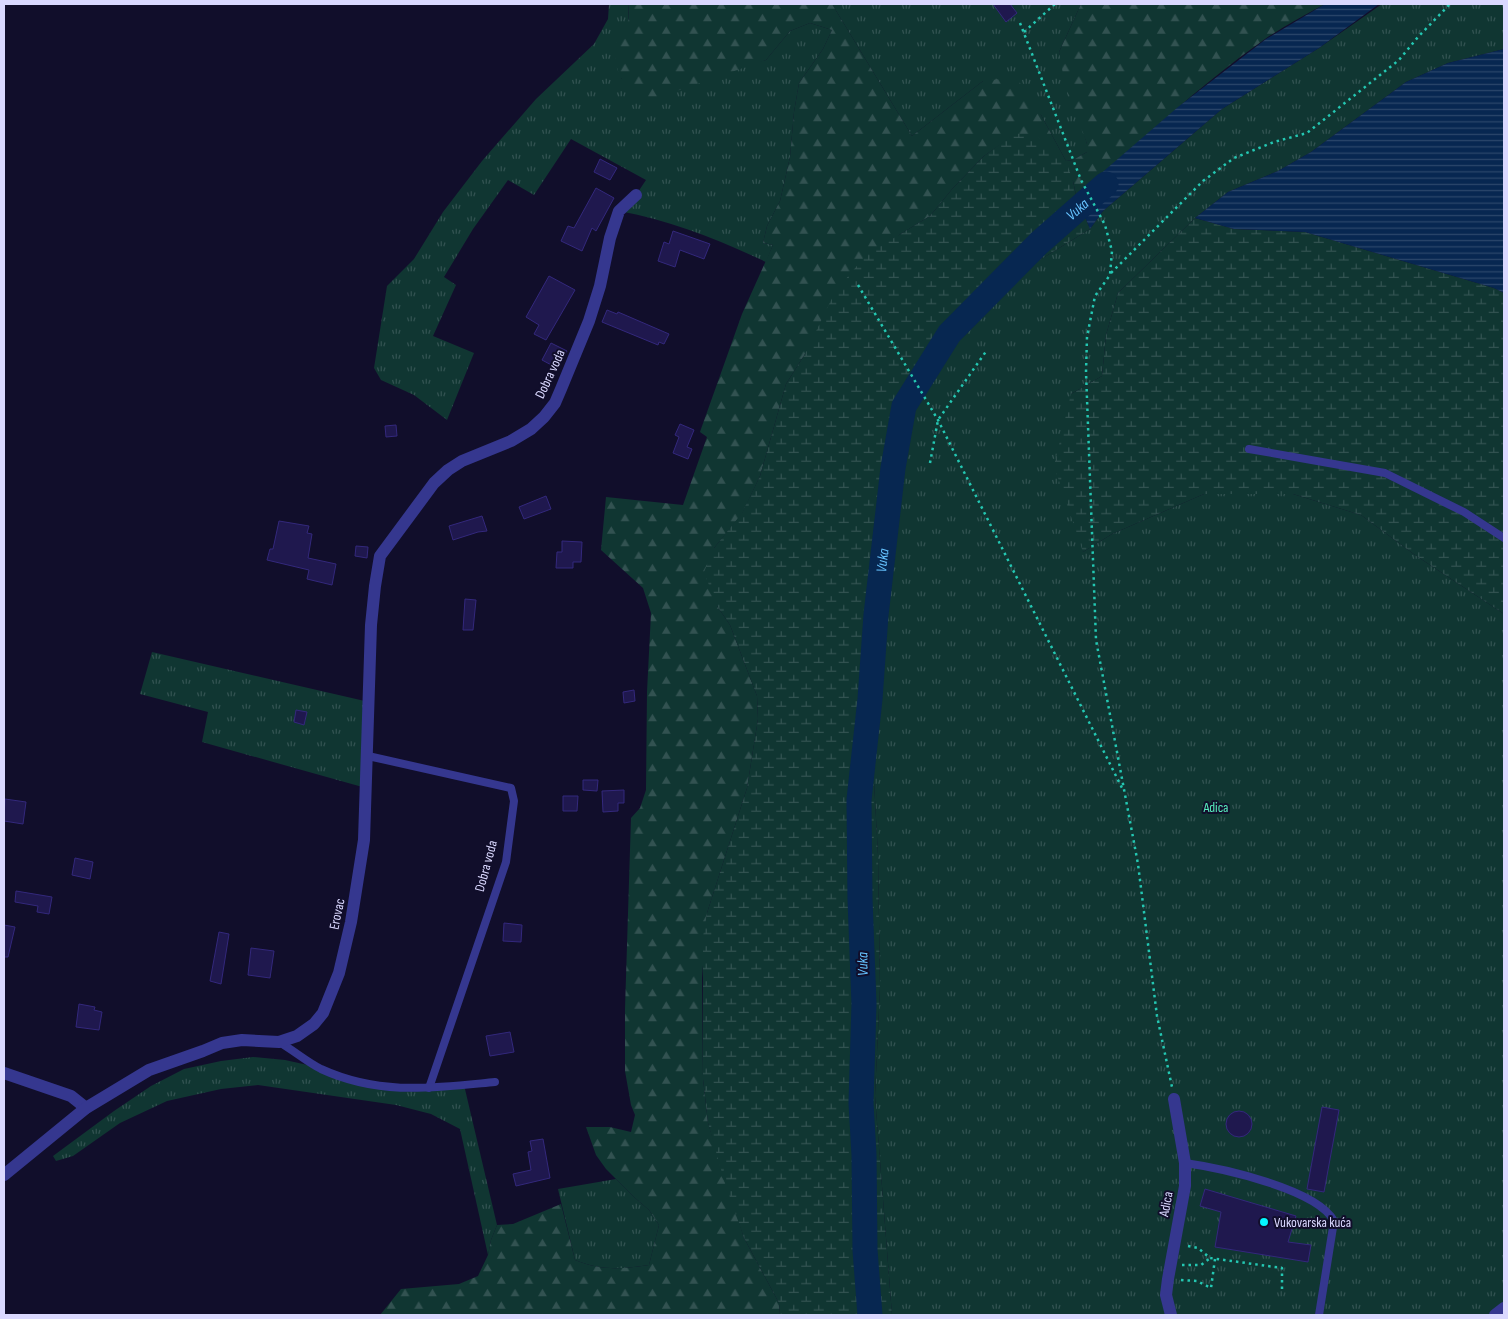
<svg xmlns="http://www.w3.org/2000/svg" width="1508" height="1319" font-family="'Sofia Sans Condensed',sans-serif">
  <style>
    .grass { fill: url(#grass-tufts) }
    .forest { fill: url(#forest-firs) }
    .wetland { fill: url(#wetland-marsh) }
    .water { fill: url(#water-rules) }
    .lines { fill: none; stroke-linecap: round; stroke-linejoin: round }
    .river { stroke: #072751; stroke-width: 25 }
    .building { fill: #1f184e; stroke: #33287c }
    .path { stroke: #24c7b2; stroke-width: 2.5; stroke-dasharray: 2.5 4; stroke-linecap: butt }
    .service { stroke: #35378f; stroke-width: 8 }
    .minor { stroke: #35378f; stroke-width: 12 }
    .tertiary { stroke: #35378f; stroke-width: 12 }
    .poi-dot { fill: #04f7ff; stroke: #110e2b; stroke-width: 2 }
    .labels { text-anchor: middle; dominant-baseline: central; stroke-width: 4; stroke-linejoin: round; paint-order: stroke }
    .street-label { font-size: 14px; fill: #dad8ff; stroke: #110e2b }
    .park-label { font-size: 14px; fill: #57ecbd; stroke: #110e2b }
    .poi-label { font-size: 14px; fill: #dad8ff; stroke: #110e2b; text-anchor: start }
    .water-label { font-size: 15px; font-style: italic; fill: #66c3ff; stroke: #110e2b }
  </style>
  <defs>
    <pattern id="grass-tufts" width="24" height="20" patternUnits="userSpaceOnUse" patternTransform="scale(1.25)"><rect width="24" height="20" fill="#103632"/><path d="M3 7l-1-3M5 7V3M7 7l1-3M15 17l-1-3M17 17v-4M19 17l1-3" fill="none" stroke="#325251"/></pattern>
    <pattern id="forest-firs" width="22" height="20" patternUnits="userSpaceOnUse" patternTransform="scale(1.25)"><rect width="22" height="20" fill="#103632"/><path d="M5 1l3.5 6h-7zM16 11l3.5 6h-7z" fill="#325251"/></pattern>
    <pattern id="wetland-marsh" width="20" height="14" patternUnits="userSpaceOnUse" patternTransform="scale(1.25)"><rect width="20" height="14" fill="#103632"/><path d="M1 5h8M5 5V1M11 12h8M15 12V8" fill="none" stroke="#325251"/></pattern>
    <pattern id="water-rules" width="6" height="5" patternUnits="userSpaceOnUse" patternTransform="scale(1.25)"><rect width="6" height="5" fill="#072751"/><path d="M0 2.5h6" fill="none" stroke="#2b466b"/></pattern>
  </defs>
  <rect width="100%" height="100%" fill="#110e2b"/>
  <g class="grass">
    <path d="M609,4H628C631,26 624,56 621,78L636,94L766,60L790,31L810,23L832,30L823,49L799,83L794,112L790,157L780,201L767,226L763,243L773,245L766,262C719,240 670,220 619,211L636,195L646,180L571,139L534,195L508,180L473,229L444,277L456,285L433,336L474,353L447,420L414,395L381,380L374,368L387,286L414,259L443,212L482,161L536,99L594,44L608,19Z"/>
    <polygon points="832,4 1081,4 1059,52 1087,144 1087,152 1073,160 1066,161 1041,115 983,81 912,136"/>
    <polygon points="1382,4 1504,4 1504,49 1448,63 1406,82 1311,152 1278,171 1228,192 1195,218 1118,293 1106,335 1102,376 1071,394 1083,552 1112,534 1204,494 1293,494 1361,515 1415,555 1504,614 1504,1315 892,1315 875,1096 880,987 878,855 873,763 881,656 893,568 897,490 901,454 917,404 945,352 968,332 1030,266 1090,229 1103,211 1222,109 1319,48"/>
    <polygon points="152,652 369,702 366,788 202,742 208,712 140,694"/>
    <polygon points="253,1057 285,1060 321,1068 372,1084 464,1085 497,1225 491,1240 488,1255 460,1129 431,1114 396,1105 258,1085 221,1089 167,1101 120,1123 73,1156 56,1161 53,1156 114,1111 151,1086 184,1069 221,1061"/>
    <path d="M616,1179L634,1197L649,1210L659,1225L649,1265C622,1269 601,1271 575,1260L558,1189Z"/>
  </g>
  <path class="forest" d="M628,4H832L912,136L983,81L1016,77L1041,115L1066,161L1073,160L1087,152V144L1065,85L1059,52L1081,4H1325C1305,15 1284,26 1265,39C1198,86 1139,143 1076,195L1073,181L1015,134L984,156L953,188L930,216L899,235L805,354L786,384L760,476L742,514L714,548L717,606L730,625L757,696L758,719L747,788L707,913L702,978L703,1079L708,1123L744,1238L779,1303L780,1315H380L401,1289L459,1284L478,1276L488,1255L491,1240L497,1225L513,1224L561,1204L575,1260C601,1271 622,1269 649,1265L659,1225L649,1210L634,1197L606,1169L596,1155L586,1127H610L631,1132L635,1115L631,1105L625,1071V1009L631,818L640,808L646,790L647,692L651,613L643,588L601,550L606,497L683,505L707,437L700,432L701,429L742,314L773,245L763,243L767,226L780,201L790,157L794,112L799,83L823,49L832,30L810,23L790,31L766,60L642,103C636,94 626,87 621,78C613,63 616,49 618,33C630,23 630,19 628,4Z"/>
  <g class="wetland">
    <polygon points="1015,133 1039,138 1066,161 1073,181 1076,195 1090,229 1030,266 968,332 945,352 917,404 901,454 897,490 893,568 881,656 873,763 878,855 880,987 875,1096 892,1315 780,1315 779,1303 744,1238 724,1180 708,1123 703,1079 703,937 707,913 747,788 758,719 757,696 730,625 717,606 704,572 714,548 742,513 760,476 786,384 805,354 835,292 866,255 930,216 953,188 984,156"/>
    <polygon points="1195,218 1234,229 1305,232 1494,288 1504,293 1504,614 1415,555 1361,515 1293,494 1204,494 1112,534 1083,552 1054,466 1071,394 1102,376 1106,335 1118,293"/>
  </g>
  <g class="water">
    <polygon points="1325,4 1379,4 1319,48 1222,109 1103,211 1090,229 1076,195 1178,107 1266,39"/>
    <polygon points="1504,49 1504,293 1494,288 1305,232 1234,229 1195,218 1228,192 1278,171 1311,152 1406,82 1448,63"/>
  </g>
  <g class="lines">
    <path class="river" id="s1" d="M870,1315L865,1250L864,1155L861,1103L864,1004L860,899L859,800L870,699L876,615L893,468L904,406L949,334L1039,243L1106,184"/>
  </g>
  <g class="building">
    <polygon points="993,4 1010,4 1017,13 1006,22"/>
    <polygon points="600,159 617,168 610,180 594,172"/>
    <polygon points="596,188 614,198 596,231 592,228 582,251 561,241 568,226 574,228"/>
    <polygon points="673,231 710,244 704,259 680,250 675,267 658,261 664,242 669,244"/>
    <polygon points="549,276 575,290 546,340 534,334 539,325 526,317"/>
    <polygon points="607,310 617,314 618,312 669,334 664,344 659,342 658,345 602,322"/>
    <polygon points="551,343 567,351 557,368 542,360"/>
    <polygon points="680,424 694,430 687,447 692,449 688,459 673,453 679,437 675,435"/>
    <polygon points="396,425 397,436 386,437 385,426"/>
    <polygon points="546,496 551,509 524,519 519,507"/>
    <polygon points="482,516 487,531 478,532 453,540 449,526"/>
    <polygon points="279,521 309,526 307,533 312,534 308,558 336,564 332,585 307,579 309,570 267,560 270,549 273,549"/>
    <polygon points="562,541 582,542 581,562 573,562 573,568 556,568 557,552 562,552"/>
    <polygon points="356,546 368,547 367,558 355,556"/>
    <polygon points="465,599 476,600 473,630 463,630"/>
    <polygon points="634,690 635,701 624,703 623,692"/>
    <polygon points="296,710 307,712 304,725 294,722"/>
    <polygon points="583,780 598,780 597,791 583,790"/>
    <polygon points="624,790 624,803 618,803 618,811 603,812 602,791"/>
    <polygon points="563,796 578,796 577,811 563,811"/>
    <polygon points="5,799 26,802 23,824 4,821"/>
    <polygon points="75,858 93,862 90,879 72,875"/>
    <polygon points="16,891 52,897 49,914 37,912 38,906 15,902"/>
    <polygon points="504,923 522,925 521,942 503,941"/>
    <polygon points="4,925 15,927 8,957 4,957"/>
    <polygon points="219,932 229,934 221,984 210,981"/>
    <polygon points="251,948 274,951 270,978 248,975"/>
    <polygon points="79,1004 95,1007 94,1010 102,1012 99,1030 76,1027"/>
    <polygon points="510,1032 514,1052 490,1056 486,1036"/>
    <polygon points="1322,1107 1339,1110 1324,1192 1307,1189"/>
    <circle cx="1239" cy="1124" r="13"/>
    <polygon points="543,1139 550,1178 516,1186 513,1174 531,1170 528,1152 532,1151 530,1141"/>
    <polygon points="1205,1189 1296,1216 1288,1242 1311,1245 1308,1262 1215,1247 1221,1212 1200,1206"/>
  </g>
  <g class="lines">
    <g class="path">
      <polyline points="1020,23 1081,180 1105,225 1112,251 1110,275 1095,296 1087,337 1086,372 1096,640 1138,864 1157,1016 1172,1087"/>
      <polyline points="1024,32 1055,4"/>
      <polyline points="1111,273 1203,181 1234,158 1274,142 1307,133 1399,60 1418,37 1450,4"/>
      <polyline points="858,285 938,420 1122,788"/>
      <polyline points="930,463 938,420 987,350"/>
      <polyline points="1188,1246 1198,1248 1210,1258 1282,1268 1282,1290"/>
      <polyline points="1182,1265 1201,1265 1209,1259"/>
      <polyline points="1181,1280 1197,1281 1211,1288 1215,1259"/>
    </g>
    <g class="service">
      <polyline points="1249,449 1385,473 1464,512 1504,538"/>
      <polyline points="368,756 511,788 514,801 506,862 429,1088"/>
      <path d="M279,1042C293,1050 307,1062 321,1069C380,1096 433,1088 495,1082"/>
      <path d="M1185,1163C1221,1168 1317,1189 1334,1221L1319,1315"/>
    </g>
    <g class="minor">
      <polyline points="4,1073 71,1096 86,1108"/>
      <polyline points="4,1175 86,1108 149,1070 203,1051 222,1043 242,1040 279,1042 297,1036 314,1024 323,1013 339,973 351,922 364,840 371,625 375,586 380,556 434,483 448,470 462,461 511,441 531,429 544,417 555,403 561,389 589,321 600,286 610,238 619,211 636,195"/>
      <polyline points="1171,1315 1166,1295 1168,1279 1185,1186 1185,1163 1174,1099"/>
    </g>
    <polyline class="tertiary" points="1495,1315 1504,1308"/>
  </g>
  <circle class="poi-dot" cx="1264" cy="1222" r="5"/>
  <g class="labels">
    <g class="street-label">
      <text transform="translate(550 374) rotate(-65)">Dobra voda</text>
      <text transform="translate(486 866) rotate(-75)">Dobra voda</text>
      <text transform="translate(337 914) rotate(-78)">Erovac</text>
      <text transform="translate(1166 1204) rotate(-79)">Adica</text>
    </g>
    <g class="park-label">
      <text x="1216" y="807">Adica</text>
    </g>
    <g class="poi-label">
      <text x="1274" y="1222">Vukovarska kuća</text>
    </g>
    <g class="water-label">
      <text stroke="none"><textPath href="#s1" startOffset="1176">Vuka</textPath></text>
      <text stroke="none"><textPath href="#s1" startOffset="756">Vuka</textPath></text>
      <text transform="translate(863 964) rotate(-91)">Vuka</text>
    </g>
  </g>
  <rect width="1508" height="1319" fill="none" stroke="#dad8ff" stroke-width="10"/>
</svg>
